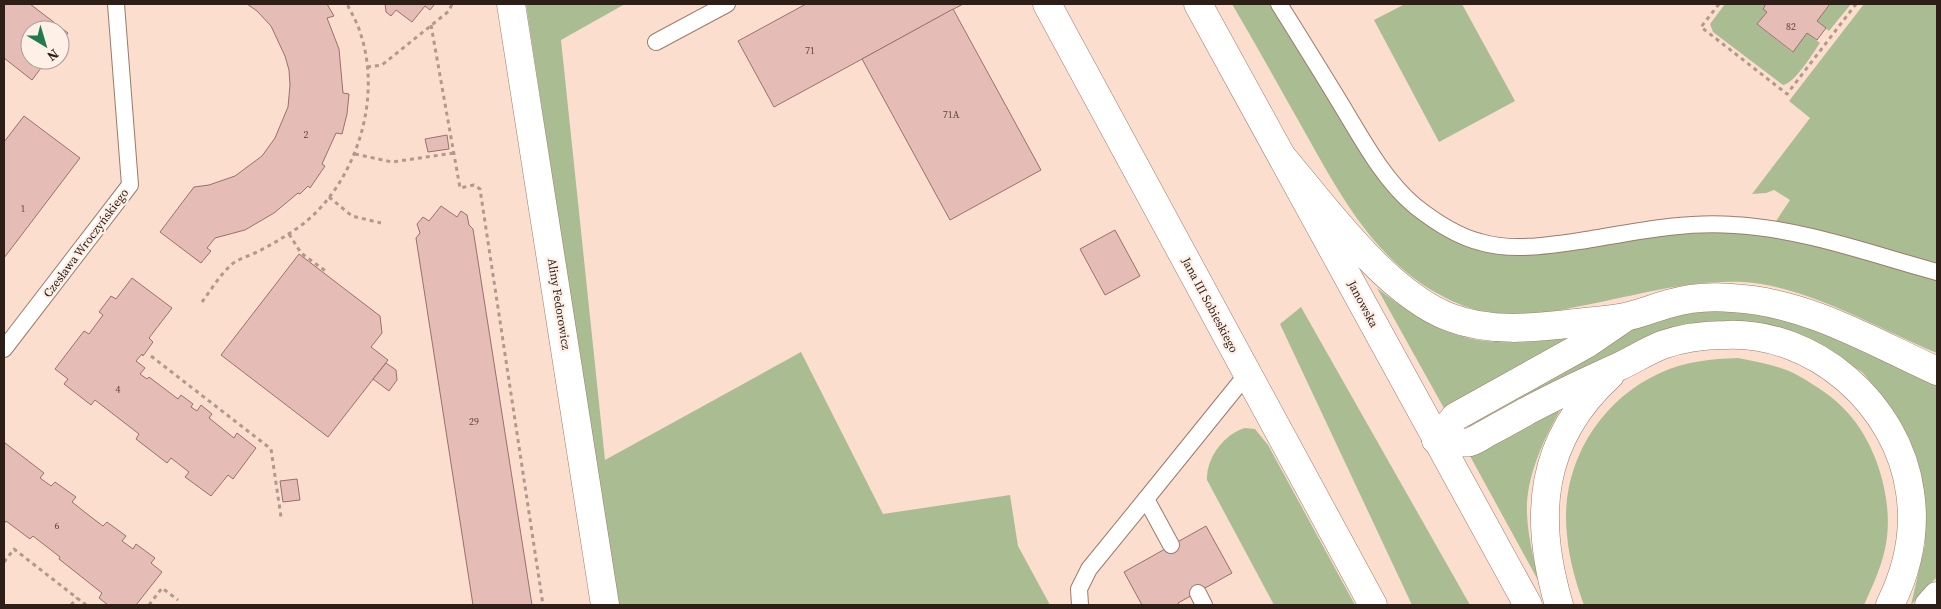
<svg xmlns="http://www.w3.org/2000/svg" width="1941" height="609" font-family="'Source Serif 4',serif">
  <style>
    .green { fill: #aabd92 }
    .building { fill: #e6bcb7; stroke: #97716c }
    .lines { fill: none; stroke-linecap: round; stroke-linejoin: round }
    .service-casing { stroke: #9c7b6a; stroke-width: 18 }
    .minor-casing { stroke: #9c7b6a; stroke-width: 29 }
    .secondary-casing { stroke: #9c7b6a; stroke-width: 29 }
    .primary-casing { stroke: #9c7b6a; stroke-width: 29 }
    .trunk-casing { stroke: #9c7b6a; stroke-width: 29 }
    .path { stroke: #b1998c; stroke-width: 3; stroke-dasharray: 4 4; stroke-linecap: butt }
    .service { stroke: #fff; stroke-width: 16 }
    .minor { stroke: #fff; stroke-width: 28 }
    .secondary { stroke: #fff; stroke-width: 28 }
    .primary { stroke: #fff; stroke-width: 28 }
    .trunk { stroke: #fff; stroke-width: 28 }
    .labels { text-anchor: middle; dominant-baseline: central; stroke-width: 4.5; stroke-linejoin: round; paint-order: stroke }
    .number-label { font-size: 10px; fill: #5b4640 }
    .street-label { font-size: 12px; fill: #2d1f18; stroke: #feefe7 }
  </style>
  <rect width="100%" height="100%" fill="#fcdece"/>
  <g class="green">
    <polygon points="526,4 625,4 561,40 605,460 801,352 883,514 1010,495 1018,546 1050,605 617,605"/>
    <path d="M1232,4H1269L1389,189C1409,215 1434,232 1464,245L1725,232C1798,235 1868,260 1937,280V353C1878,329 1808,286 1743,282C1692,279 1636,295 1586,305C1573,307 1560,311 1547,312C1521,314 1489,316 1464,306C1381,274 1343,200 1302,127C1279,86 1256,45 1232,4Z"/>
    <polygon points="1405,4 1462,4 1515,101 1439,142 1374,20"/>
    <path d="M1725,4H1766L1763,8L1767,12L1757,24L1792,52L1807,33L1820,43C1813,53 1795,83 1783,85L1713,32L1710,24Z"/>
    <polygon points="1830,4 1851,4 1829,31 1817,21"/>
    <polygon points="1864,4 1937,4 1937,266 1776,221 1790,200 1774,190 1766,193 1752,194 1810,118 1789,101"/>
    <path d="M1377,288C1406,311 1440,334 1478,340C1510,345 1543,341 1574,337L1445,410Z"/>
    <polygon points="1301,307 1470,605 1412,605 1280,324"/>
    <polygon points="1709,311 1742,311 1778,317 1813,329 1937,385 1937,577 1911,605 1925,544 1925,520 1922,481 1906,434 1896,414 1881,394 1862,372 1829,351 1796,334 1753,322 1711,322 1675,328 1641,339 1469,430 1465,422 1642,325 1682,313"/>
    <path d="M1738,358C1757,362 1779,365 1797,375C1815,385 1834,397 1848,413C1878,446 1895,505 1885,549C1881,568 1872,587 1864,605H1584C1576,583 1569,559 1567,535C1559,467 1598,401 1660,373C1685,361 1712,359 1738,358Z"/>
    <path d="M1565,402C1546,433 1525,477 1527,514C1528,537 1534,560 1539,582L1470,456Z"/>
    <path d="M1245,428L1255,429L1268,445L1355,605H1274L1207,480C1206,458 1224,434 1245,428Z"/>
  </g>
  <g class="building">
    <polygon points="4,4 30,4 68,33 60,43 60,30 30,30 30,60 47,60 32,80 4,58"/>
    <polygon points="247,4 327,4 334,16 327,18 339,49 343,93 349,94 347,114 342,134 336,133 322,164 325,166 310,188 308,186 300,194 298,193 274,213 245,230 215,238 207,248 211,251 201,263 160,232 194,187 209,185 235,176 262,156 275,138 288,107 290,85 289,70 285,56 271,26 257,11"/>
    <polygon points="385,4 434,4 434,5 430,10 425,6 412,22 396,10 391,16 386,12"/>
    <polygon points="806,4 963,4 774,107 738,41"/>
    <polygon points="1766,4 1830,4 1817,21 1826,28 1817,40 1807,33 1793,52 1757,24 1767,12 1763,9"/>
    <polygon points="953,9 1041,170 950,220 862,59"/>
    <polygon points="24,116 80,158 4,258 4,142"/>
    <polygon points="447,135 449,149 428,152 425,139"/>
    <polygon points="441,206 457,217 461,211 467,215 469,225 473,229 532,605 473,605 416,238 420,233 417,224 423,217 429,221"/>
    <polygon points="1115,230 1140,276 1105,295 1080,249"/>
    <polygon points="299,254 380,316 382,333 371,347 388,360 328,437 221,355"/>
    <polygon points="132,278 172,308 149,338 153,342 143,356 142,354 136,361 145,368 140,374 147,379 149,377 178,399 181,395 193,404 191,407 197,411 201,405 212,414 209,418 234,438 237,433 256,448 233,479 228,475 211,496 185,477 189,472 171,458 167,463 136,439 139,434 95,400 91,405 64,384 68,379 55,369 84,331 89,334 103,315 99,312 111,296 116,299"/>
    <polygon points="386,363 396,370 397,380 389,391 373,379"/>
    <polygon points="5,443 44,473 40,478 51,486 55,482 76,497 72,502 91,517 103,526 107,522 126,536 122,541 133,549 136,544 155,558 151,563 162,572 136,605 108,605 99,598 102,593 59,559 60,557 33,536 30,539 6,521 4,524 4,446"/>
    <polygon points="297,479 300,500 283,502 280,481"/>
    <polygon points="1206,526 1232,573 1178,603 1179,605 1142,605 1124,572"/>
  </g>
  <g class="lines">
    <g class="service-casing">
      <g id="service">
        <path d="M1279,4C1299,36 1319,68 1339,101C1361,137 1382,178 1415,206C1434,221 1456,236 1480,242C1513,252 1552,245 1586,240C1634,232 1685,221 1734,225C1804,229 1871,254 1937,272"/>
        <polyline points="656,42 727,4"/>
        <polyline points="4,349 130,185 116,4"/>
        <polyline points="1171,545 1146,499 1247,374"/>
        <polyline points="1198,593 1204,605"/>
        <polyline points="1080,605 1079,589 1089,569 1146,499"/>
      </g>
    </g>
    <g class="minor-casing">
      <g id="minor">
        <polyline points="511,4 605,605"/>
        <polyline points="1047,4 1373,605"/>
      </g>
    </g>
    <g class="secondary-casing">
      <polyline id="secondary" points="1198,4 1528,605"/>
    </g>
    <g class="primary-casing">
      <g id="primary">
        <path d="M1284,159C1326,209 1387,293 1449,317C1490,333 1533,328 1576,323C1592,321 1609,320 1625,317C1640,314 1654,308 1668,304C1688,298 1712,296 1732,298C1807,302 1871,341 1937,371"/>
        <polyline points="1436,440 1455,417 1588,343 1623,319"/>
        <polyline points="1929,605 1937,596"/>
      </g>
    </g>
    <g class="trunk-casing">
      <g id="trunk">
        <path d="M1436,440C1446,441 1461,444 1470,442C1476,440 1482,436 1487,433C1500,426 1513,419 1527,411C1557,395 1587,381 1618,367C1633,360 1647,351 1662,345C1682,338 1705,335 1726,335C1814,331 1898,404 1910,492C1916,532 1908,569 1890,605"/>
        <path d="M1559,605C1533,517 1539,440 1610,375"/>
      </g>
    </g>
    <g class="path">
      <polyline points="1719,4 1701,27 1787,94 1856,4"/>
      <polyline points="431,25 460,188 474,185 480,189 543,605"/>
      <polyline points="367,67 382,65 449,11 452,4"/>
      <polyline points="355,154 392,162 454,153"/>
      <polyline points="329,197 352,216 381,223"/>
      <polyline points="289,234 301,253 327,272"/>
      <path d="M202,302C211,290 220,275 230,266C237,259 249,256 257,252C273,244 288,235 303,224C356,182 382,100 361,35C358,24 352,14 347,4"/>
      <polyline points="151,356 271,449 281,517"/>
      <polyline points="4,562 14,549 86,605"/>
      <polyline points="71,605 77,598"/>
      <polyline points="149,605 162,588 178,600"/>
    </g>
    <use href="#service" class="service"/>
    <use href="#minor" class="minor"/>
    <use href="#secondary" class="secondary"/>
    <use href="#primary" class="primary"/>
    <use href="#trunk" class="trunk"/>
  </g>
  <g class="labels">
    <g class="number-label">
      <text x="1791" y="26">82</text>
      <text x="810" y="50">71</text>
      <text x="951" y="114">71A</text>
      <text x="306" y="134">2</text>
      <text x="23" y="208">1</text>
      <text x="118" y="389">4</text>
      <text x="474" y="421">29</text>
      <text x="57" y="525">6</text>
    </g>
    <g class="street-label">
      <text transform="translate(86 243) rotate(-53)">Czesława Wroczyńskiego</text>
      <text transform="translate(559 304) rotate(81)">Aliny Fedorowicz</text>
      <text transform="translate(1363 304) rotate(62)">Janowska</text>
      <text transform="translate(1210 305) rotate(62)">Jana III Sobieskiego</text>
    </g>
  </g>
  <rect width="1941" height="609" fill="none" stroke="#2d1f18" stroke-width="10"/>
  <g transform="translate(45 45) rotate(142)"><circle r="24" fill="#feefe7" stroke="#aa9c94"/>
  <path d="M0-4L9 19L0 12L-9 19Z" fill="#227a4f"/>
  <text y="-8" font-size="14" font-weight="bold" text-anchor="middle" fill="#2d1f18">N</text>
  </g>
</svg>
